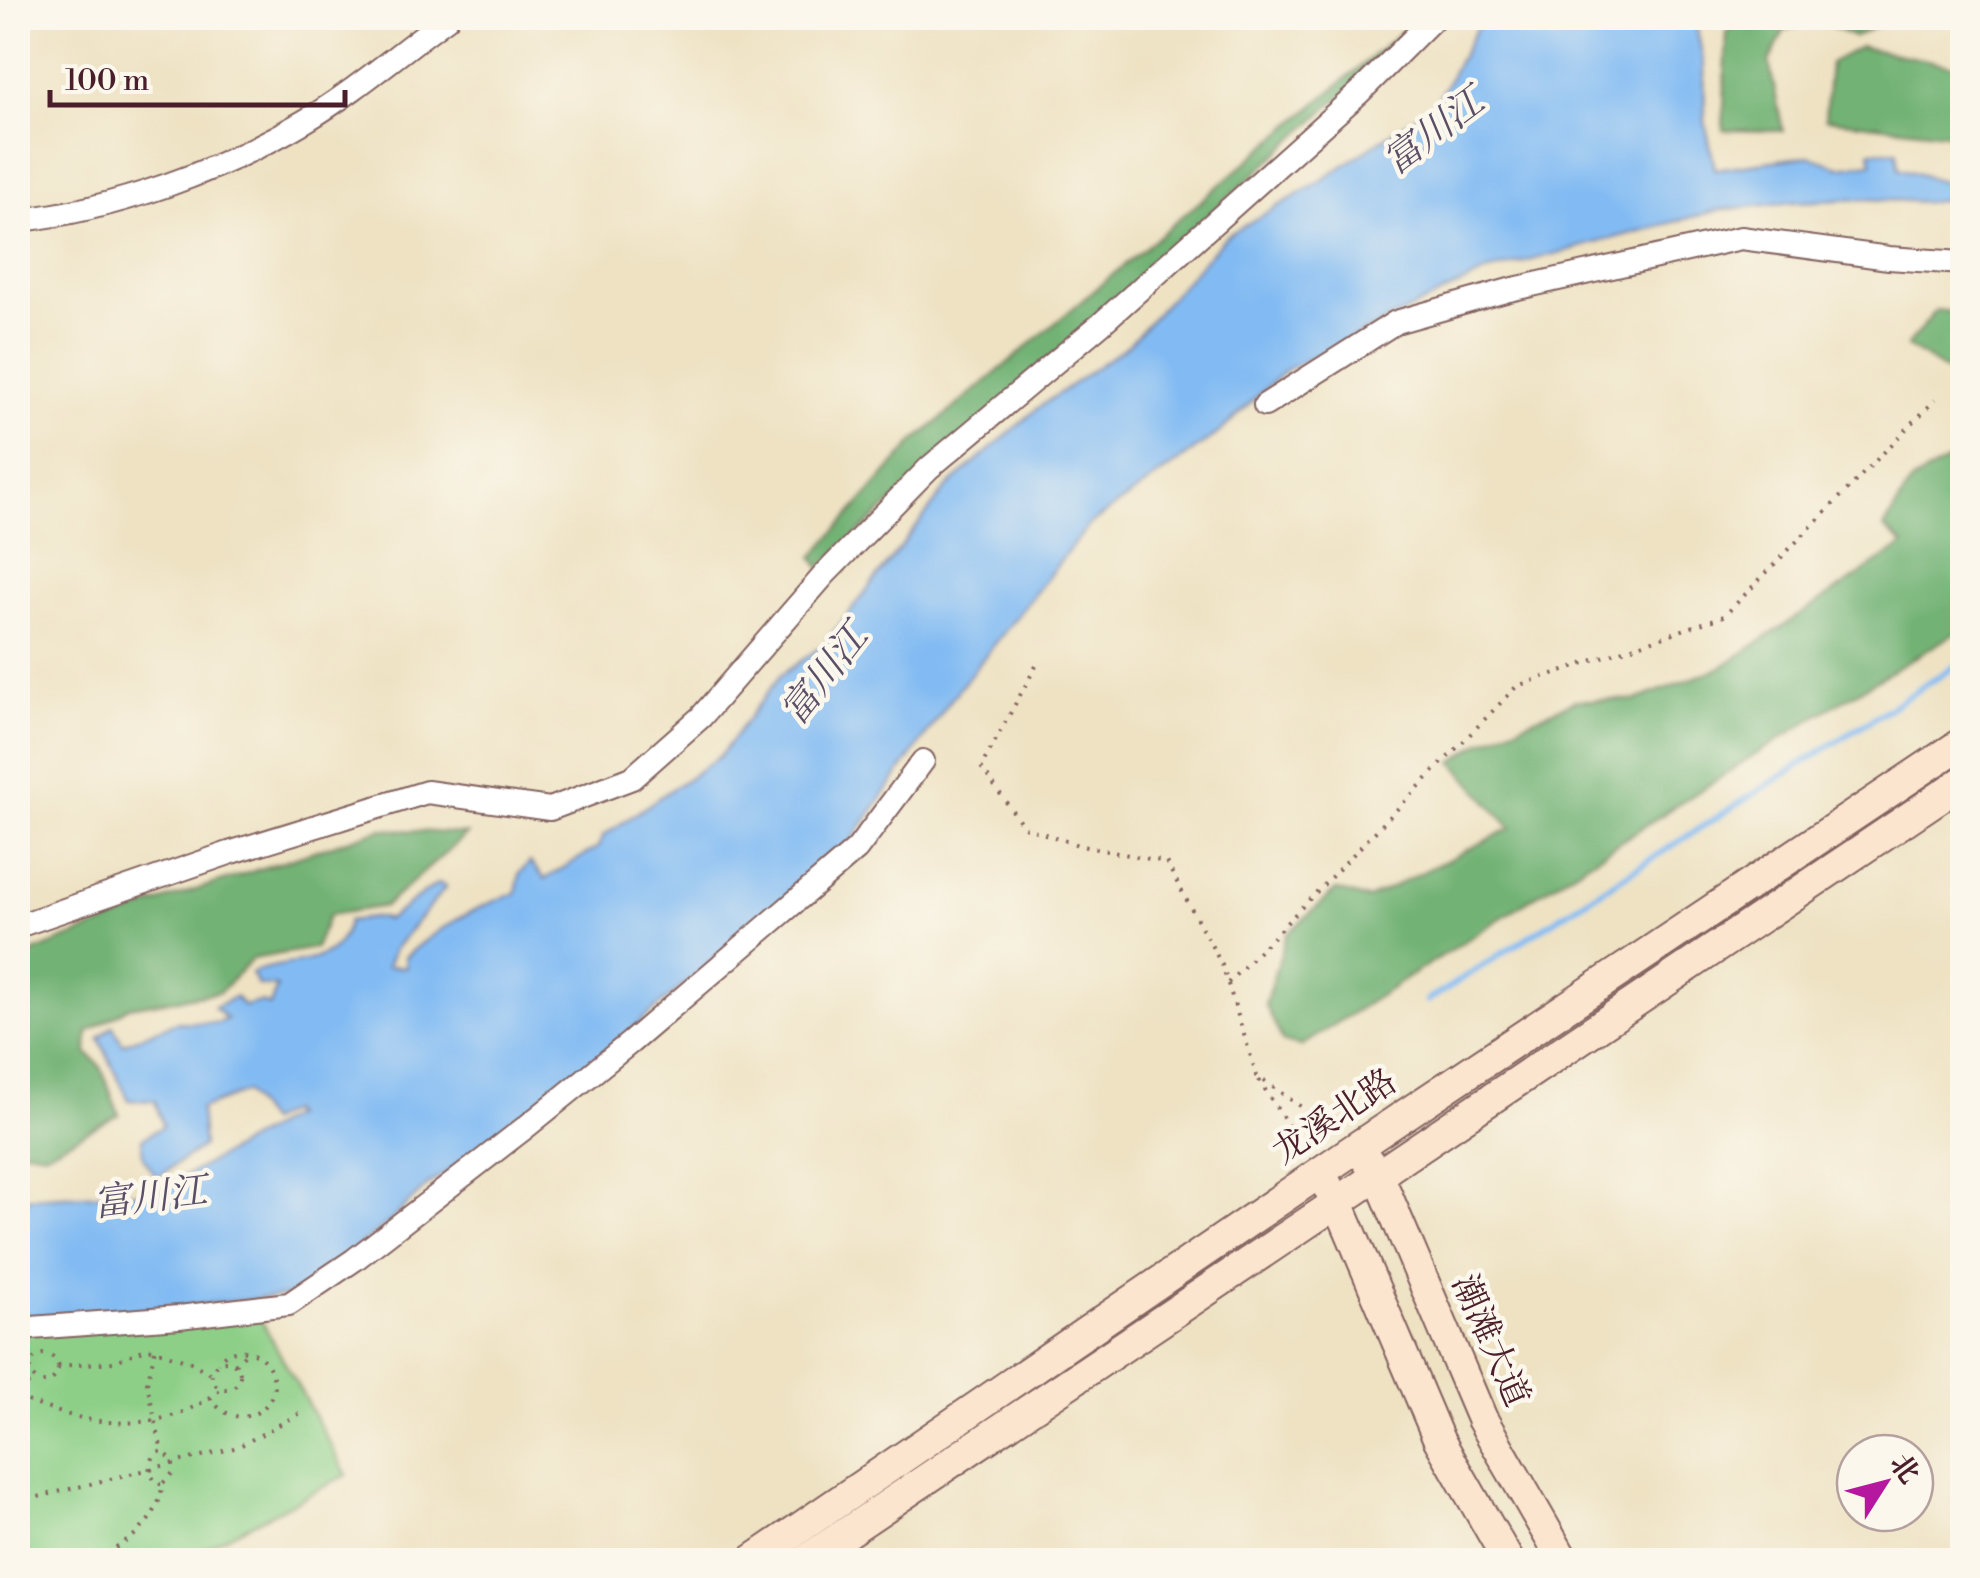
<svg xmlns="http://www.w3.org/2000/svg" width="1980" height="1578" font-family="'Libre Bodoni','Noto Serif SC',serif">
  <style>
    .green { fill: #8dcf87; stroke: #6c7759; stroke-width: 2.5 }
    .forest { fill: #72b274; stroke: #5e6850; stroke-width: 2.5 }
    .water { fill: #82bbf3; stroke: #666d8f; stroke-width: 2.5 }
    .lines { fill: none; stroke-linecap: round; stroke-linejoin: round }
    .stream { stroke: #82bbf3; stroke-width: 6 }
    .minor-casing { stroke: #836360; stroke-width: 26 }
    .secondary-casing { stroke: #836360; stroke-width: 34 }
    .path { stroke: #836360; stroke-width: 4; stroke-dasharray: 2.5 8; stroke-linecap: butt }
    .minor { stroke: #fff; stroke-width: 22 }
    .secondary { stroke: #fce5cf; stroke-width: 30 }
    .labels { text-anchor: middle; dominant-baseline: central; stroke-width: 9; stroke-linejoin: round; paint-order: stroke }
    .street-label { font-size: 35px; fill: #4a1f2b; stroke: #fbf7ec }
    .water-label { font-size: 38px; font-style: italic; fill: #5b4e67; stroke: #fbf7ec }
  </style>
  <rect width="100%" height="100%" fill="#fbf7ec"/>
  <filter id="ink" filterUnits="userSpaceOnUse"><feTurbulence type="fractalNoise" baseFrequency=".01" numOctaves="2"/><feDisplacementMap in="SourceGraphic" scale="20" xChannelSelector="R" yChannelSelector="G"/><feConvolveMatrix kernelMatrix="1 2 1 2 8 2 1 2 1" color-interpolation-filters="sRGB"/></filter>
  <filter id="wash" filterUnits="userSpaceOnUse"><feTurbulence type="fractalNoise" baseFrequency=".0048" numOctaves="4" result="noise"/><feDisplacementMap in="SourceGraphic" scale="40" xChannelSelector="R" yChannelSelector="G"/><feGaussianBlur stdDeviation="2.25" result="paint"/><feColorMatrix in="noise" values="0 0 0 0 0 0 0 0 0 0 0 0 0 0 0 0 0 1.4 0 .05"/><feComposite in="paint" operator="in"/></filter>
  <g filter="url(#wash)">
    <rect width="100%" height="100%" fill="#eee2c3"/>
    <polygon class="green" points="259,1316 347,1475 181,1560 18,1560 18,1329"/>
    <g class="forest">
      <polygon points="1418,18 1427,18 820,568 813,557 915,441"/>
      <polygon points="1751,18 1873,18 1878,25 1854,37 1818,20 1785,30 1769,62 1783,131 1723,130 1727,31"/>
      <polygon points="1860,47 1962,67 1962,135 1825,119 1830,63"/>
      <polygon points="1936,310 1962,313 1962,381 1907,346"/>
      <polygon points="1962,452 1962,629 1810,720 1301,1046 1283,1042 1265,1004 1287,934 1336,890 1368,899 1511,828 1453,762 1481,742 1576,700 1636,700 1722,667 1904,545 1884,528 1911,482"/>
      <polygon points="381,829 467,834 385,906 329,915 315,948 252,959 220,992 129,1007 88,1032 87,1053 101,1067 119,1115 46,1153 18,1149 18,963 38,950 162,901"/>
    </g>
    <path class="water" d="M1495,18H1705L1697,29L1704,65L1705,121L1715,169L1809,156L1839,167L1872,163L1870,151H1897L1899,168L1945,182L1962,173V198L1930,202L1864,199L1793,202L1719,210L1487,272L1284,371L1220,432L1089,525L952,698L847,847L529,1116L429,1184L385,1226L293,1295L18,1325V1198L157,1192L292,1116L289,1111L268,1122L245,1092L200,1109L203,1146L157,1177L143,1157L142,1139L163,1126L155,1101L129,1100L99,1038L113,1026L123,1044L176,1022L218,1023L227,1019L214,1007L235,997L244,1006L260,1002L270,1006L277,987L258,985L251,973C287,957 338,971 348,921L380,917L387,920L438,883L446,887L394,949L387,966L406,967L405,957C438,928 474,907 516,893L520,873L530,862L545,879L598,847L603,836L720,756L780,676L825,644L948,486L1038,408L1128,345L1226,236L1315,185L1436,103L1476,29Z"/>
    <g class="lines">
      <polyline class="stream" points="1427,1001 1962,662"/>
    </g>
  </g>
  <g filter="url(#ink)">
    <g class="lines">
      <g class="minor-casing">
        <g id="minor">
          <path d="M18,220C112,211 223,170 305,121C354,92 400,52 447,18"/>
          <polyline points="1265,405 1396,322 1509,290 1741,238 1889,258 1962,263"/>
          <polyline points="18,926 229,853 427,792 550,809 632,778 701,717 825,574 929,468 1102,323 1360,92 1434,18"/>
          <polyline points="18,1329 179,1317 289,1304 354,1260 526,1127 631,1042 857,849 923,761"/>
        </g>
      </g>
      <g class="secondary-casing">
        <g id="secondary">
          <polyline points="1367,1160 1379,1177 1482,1419 1563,1560"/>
          <polyline points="1326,1184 1337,1200 1439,1440 1508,1560"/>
          <polyline points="753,1560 1357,1147 1962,743"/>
          <polyline points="806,1560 1962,782"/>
        </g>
      </g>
      <g class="path">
        <polyline points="1036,666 981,767 1024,827 1081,846 1166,862 1222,965 1257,1076 1337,1132"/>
        <polyline points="1228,983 1517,686 1724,616 1935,400"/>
        <polyline points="1259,1080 1305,1152"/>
        <polyline points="155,1350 147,1383 162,1451"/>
        <circle cx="44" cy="1368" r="14"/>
        <circle cx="226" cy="1375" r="14"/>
        <polyline points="235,1364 248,1351"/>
        <polyline points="58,1366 113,1362 148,1348 189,1361 212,1375"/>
        <polyline points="18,1390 35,1380"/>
        <path d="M18,1397C84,1426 161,1439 221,1389"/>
        <path d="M210,1398C245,1446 302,1390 258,1355C243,1348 227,1348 218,1363"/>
        <polyline points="18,1502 238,1447 306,1410"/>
        <path d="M87,1560C121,1551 161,1522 162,1484L173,1473V1460L162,1451L154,1455L149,1470L156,1484H162"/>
      </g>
      <use href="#minor" class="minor"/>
      <use href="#secondary" class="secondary"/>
    </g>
  </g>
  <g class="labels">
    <g class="street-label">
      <text transform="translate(1335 1117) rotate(-34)">龙溪北路</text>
      <text transform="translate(1490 1341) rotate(66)">潮滩大道</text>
    </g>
    <g class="water-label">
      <text transform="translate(1434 132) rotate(-37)">富川江</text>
      <text transform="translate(825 675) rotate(-52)">富川江</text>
      <text transform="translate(150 1198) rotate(-7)">富川江</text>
    </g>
  </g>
  <rect width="1980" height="1578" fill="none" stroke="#fbf7ec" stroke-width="60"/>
  <g transform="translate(1885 1483) rotate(54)"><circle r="48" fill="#fbf7ec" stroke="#b4a19f" stroke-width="2.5"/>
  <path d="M0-8L18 38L0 25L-18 38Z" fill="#b5179e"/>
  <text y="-15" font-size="28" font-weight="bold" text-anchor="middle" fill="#4a1f2b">北</text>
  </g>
  <path d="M50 90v15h295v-15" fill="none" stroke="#4a1f2b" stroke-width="5"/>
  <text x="65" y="90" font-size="30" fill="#4a1f2b" stroke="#fbf7ec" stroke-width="8" paint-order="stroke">100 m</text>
</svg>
